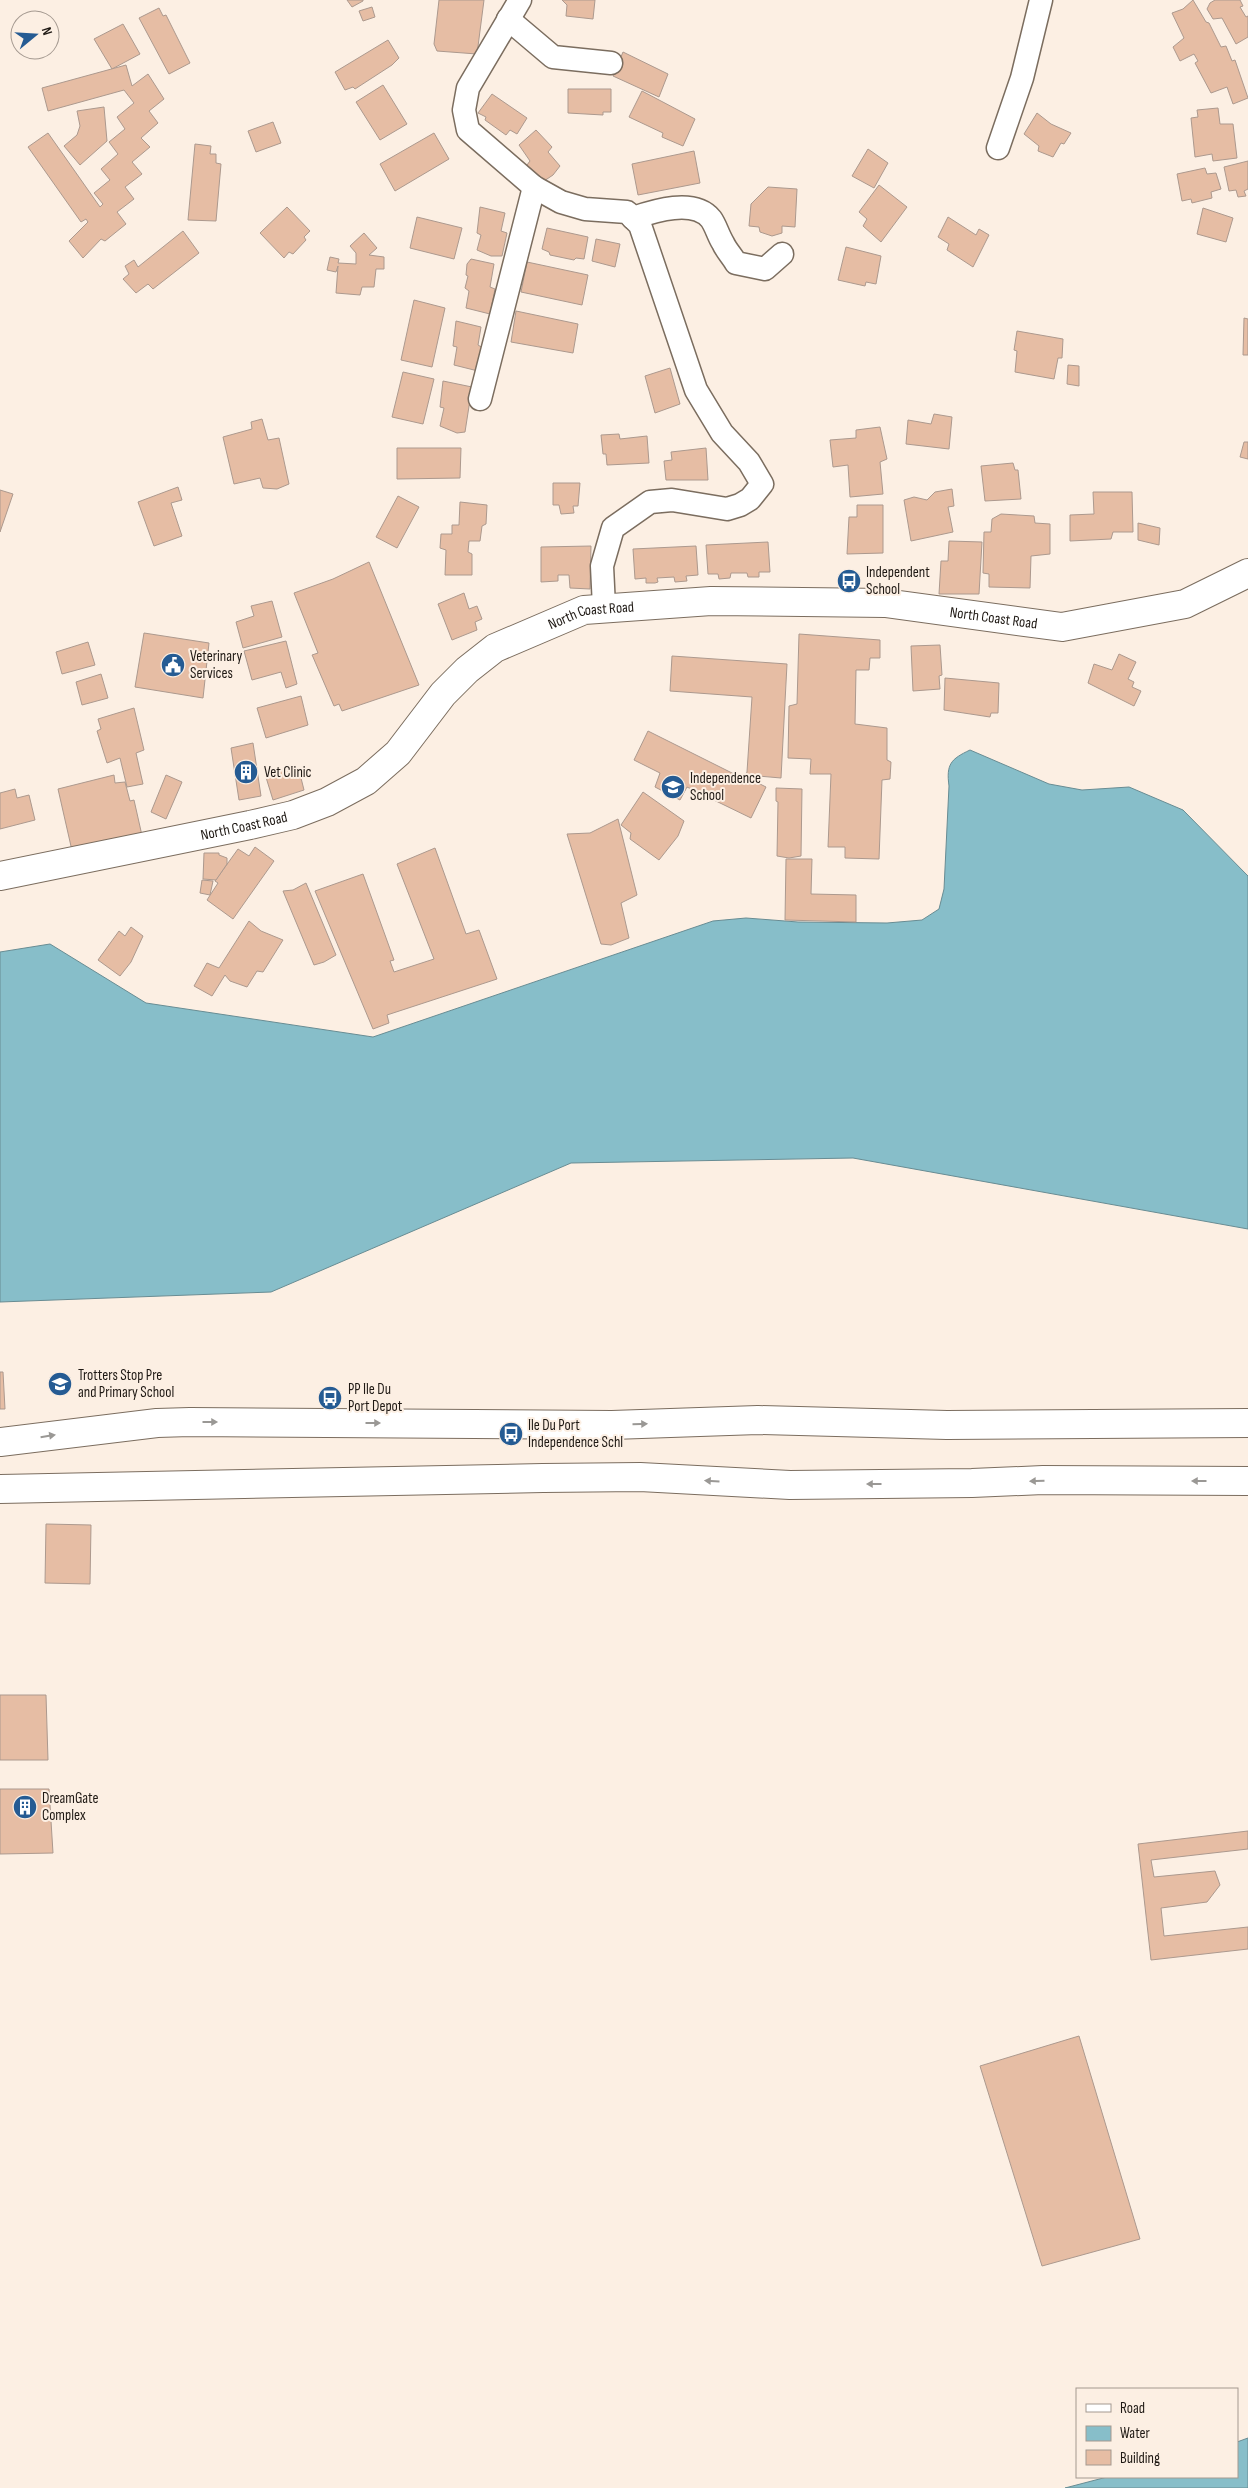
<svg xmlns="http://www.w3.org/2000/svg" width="1248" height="2488" font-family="'Sofia Sans Condensed',sans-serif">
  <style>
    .water { fill: #87bec9; stroke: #688c93 }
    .building { fill: #e6bda4; stroke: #ac998e }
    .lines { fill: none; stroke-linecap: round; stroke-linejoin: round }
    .minor-casing { stroke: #7b6d5f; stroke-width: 25 }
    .tertiary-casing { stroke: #7b6d5f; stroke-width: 30 }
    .primary-casing { stroke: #7b6d5f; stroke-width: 30 }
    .minor { stroke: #fff; stroke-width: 22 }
    .tertiary { stroke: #fff; stroke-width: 28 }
    .primary { stroke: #fff; stroke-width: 28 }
    .oneway { fill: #9a9895 }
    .labels { text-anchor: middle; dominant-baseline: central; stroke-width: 4; stroke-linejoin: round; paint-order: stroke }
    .poi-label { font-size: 15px; fill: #1f1914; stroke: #fcefe3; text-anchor: start }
    .street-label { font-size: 15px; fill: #1f1914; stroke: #fcefe3 }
  </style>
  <rect width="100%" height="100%" fill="#fcefe3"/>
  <g class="water">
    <path d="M970,750L1049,784L1082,790L1129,787L1183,810L1248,876V1229L853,1158L571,1163L271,1292L0,1302V952L50,944L146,1003L373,1037L713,921L746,918L798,922L887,923L922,920L939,909L944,889L949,786C946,764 951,759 970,750Z"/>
    <polygon points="1248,2438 1248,2488 1065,2488 1107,2477 1237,2477 1237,2442"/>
  </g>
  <g class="building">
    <polygon points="347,0 363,0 363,1 352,7"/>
    <polygon points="439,0 484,0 477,54 437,51 434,44"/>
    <polygon points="562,0 595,0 593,19 566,16 567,5"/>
    <polygon points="1193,0 1206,22 1209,23 1221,47 1226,46 1232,61 1235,60 1248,98 1233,104 1227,87 1211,93 1195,63 1198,61 1194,54 1180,61 1173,47 1184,38 1172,13 1183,9"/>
    <polygon points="1215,0 1240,0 1243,6 1240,7 1246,17 1248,16 1248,37 1236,44 1222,18 1213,19 1207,9 1210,3"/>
    <polygon points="372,7 375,17 363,21 359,11"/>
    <polygon points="159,8 163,16 166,15 190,63 169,74 139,18"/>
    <polygon points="123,24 140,54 112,69 94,39"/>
    <polygon points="388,40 399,58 392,65 355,89 353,87 345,90 335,72"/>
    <polygon points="623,52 668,74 659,97 613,76"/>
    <polygon points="126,65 132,86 148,74 164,99 149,111 158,123 141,138 150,147 132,162 142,174 125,187 134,199 117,212 126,224 105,241 101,239 83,258 69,241 88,222 86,219 81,222 28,147 48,133 100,207 103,204 94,193 110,180 101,169 118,154 109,142 125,129 117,117 134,103 124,90 48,111 42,88"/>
    <polygon points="383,85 407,124 380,140 356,102"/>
    <polygon points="568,89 611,89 611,112 603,112 603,115 568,113"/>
    <polygon points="642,91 695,119 683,146 662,137 663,133 629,117"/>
    <polygon points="492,94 527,118 517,134 510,130 506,135 485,120 486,117 478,113"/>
    <polygon points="104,107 107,141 80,165 64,146 77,135 80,126 77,111"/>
    <polygon points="1218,108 1220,124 1233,124 1237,158 1213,161 1212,154 1195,157 1191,118 1198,117 1197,110"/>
    <polygon points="1037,113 1051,124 1071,133 1064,144 1061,143 1053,157 1038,151 1039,146 1024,134"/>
    <polygon points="273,122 281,143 256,152 248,131"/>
    <polygon points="536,130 552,147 548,152 560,166 553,175 544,181 527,165 530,161 519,145"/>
    <polygon points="434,133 449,159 395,191 380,164"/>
    <polygon points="195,144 211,146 210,154 216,154 216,163 221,164 216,221 188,220"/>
    <polygon points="868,149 888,163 874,188 852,176"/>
    <polygon points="694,151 700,183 638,195 632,164"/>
    <polygon points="1248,161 1248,189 1244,191 1246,196 1238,197 1236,190 1229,191 1224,167"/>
    <polygon points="1205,168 1207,174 1216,173 1221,189 1211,192 1212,198 1192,203 1191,199 1182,201 1177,174"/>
    <polygon points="879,185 907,207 881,242 863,226 867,219 859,212"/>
    <polygon points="768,187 797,189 795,227 782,226 782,233 772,236 760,232 759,227 749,226 751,204"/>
    <polygon points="287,207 310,231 304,237 306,240 293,254 289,252 284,258 260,233"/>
    <polygon points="480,207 505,213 501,231 507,233 502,256 491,256 477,250 481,235 477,233"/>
    <polygon points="1203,208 1233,218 1226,242 1197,234"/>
    <polygon points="417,217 462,228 454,259 410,248"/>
    <polygon points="948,217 976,235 979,229 989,235 973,267 947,250 949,244 938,237"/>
    <polygon points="547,228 588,237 584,259 576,258 574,260 550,255 549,252 542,249"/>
    <polygon points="183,231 199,253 153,289 148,284 136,293 123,279 129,274 125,266 134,260 138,267"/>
    <polygon points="364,233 377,248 369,255 384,257 384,269 376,269 374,287 362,287 360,295 336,293 338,266 336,272 327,270 330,257 339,259 338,263 356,264 356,253 350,246"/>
    <polygon points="596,239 620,244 615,267 592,261"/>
    <polygon points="846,247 881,256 876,284 866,282 865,286 838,280"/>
    <polygon points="471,259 494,264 490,287 495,289 490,314 466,308 469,291 465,288 468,276 466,275 467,264"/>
    <polygon points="527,262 588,275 582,305 521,292"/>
    <polygon points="414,300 445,308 432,367 401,360"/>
    <polygon points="516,311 578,324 573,353 511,342"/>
    <polygon points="1244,318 1248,319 1248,355 1243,355"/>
    <polygon points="456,321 481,327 478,345 483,348 478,371 454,365 457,347 453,346"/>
    <polygon points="1017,331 1063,339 1062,358 1058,358 1054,379 1015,372 1017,351 1014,350"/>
    <polygon points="1068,365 1079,366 1079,386 1067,384"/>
    <polygon points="670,368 680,404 655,413 645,376"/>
    <polygon points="403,372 434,379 423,424 392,417"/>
    <polygon points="443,381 472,387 465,432 457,433 440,426 444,408 440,407"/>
    <polygon points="934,414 952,417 949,449 906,444 908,420 931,424"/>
    <polygon points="262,419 268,440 279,438 289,484 277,489 263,488 260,478 234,484 223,437 252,429 251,422"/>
    <polygon points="880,427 887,459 880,462 883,494 850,497 848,465 833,467 830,440 856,438 856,430"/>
    <polygon points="619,434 620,439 647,436 649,463 607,465 606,454 603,454 601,435"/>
    <polygon points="1244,442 1248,442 1248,459 1240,457"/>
    <polygon points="397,448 461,448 460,478 397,479"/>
    <polygon points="706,448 708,480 666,480 664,461 672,460 671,452"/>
    <polygon points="1013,463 1015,470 1018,470 1021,499 985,501 981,466"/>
    <polygon points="553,483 580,483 578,506 573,506 574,513 561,514 559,505 553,505"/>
    <polygon points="178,487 182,500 171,503 182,536 154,546 138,502"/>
    <polygon points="952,489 954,506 948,507 953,532 911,541 904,500 914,497 927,500 935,492"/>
    <polygon points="0,490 13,494 0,532"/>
    <polygon points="1093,492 1132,492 1133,532 1113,532 1111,539 1070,541 1070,515 1094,514"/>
    <polygon points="398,496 419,507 397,548 376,537"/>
    <polygon points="460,502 487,505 486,524 482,526 480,541 469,541 468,552 472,554 472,575 445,575 446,550 440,548 441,534 452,534 452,525 459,525"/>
    <polygon points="857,505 883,505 883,553 847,554 849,517 857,517"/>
    <polygon points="1001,514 1034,516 1035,523 1050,524 1050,554 1031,556 1030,588 989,587 989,574 983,573 984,532 991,532 992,519"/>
    <polygon points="1138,523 1160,528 1159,545 1138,540"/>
    <polygon points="949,541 982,542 979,594 939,594 941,561 948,561"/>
    <polygon points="768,542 770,572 759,572 759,577 748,577 747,573 731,573 730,578 719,579 718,574 708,574 706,545"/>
    <polygon points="591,546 590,589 570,588 569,575 558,575 558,581 541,582 541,547"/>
    <polygon points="696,546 698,575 686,576 687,581 675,582 674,577 657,578 658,582 655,583 646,583 646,578 635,579 633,549"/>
    <polygon points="369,562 419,685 342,711 339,704 334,706 313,657 312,655 318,653 294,593 333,579"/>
    <polygon points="464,593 469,609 477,606 482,619 475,622 477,630 452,640 438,604"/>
    <polygon points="272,601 282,637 243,648 236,622 254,616 251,606"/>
    <polygon points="144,633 209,643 203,698 135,687"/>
    <polygon points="799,634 880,640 880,658 870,658 869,670 856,670 855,724 887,728 887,760 891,762 890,779 882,780 879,859 845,858 845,847 828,847 831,774 810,774 811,759 788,758 789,706 797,704"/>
    <polygon points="286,641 297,684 286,688 281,672 252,680 244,651"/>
    <polygon points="88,642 95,665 62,674 56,652"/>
    <polygon points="940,645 942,675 939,676 940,689 913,691 911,646"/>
    <polygon points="1119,654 1136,662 1128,679 1134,682 1132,687 1141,691 1134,706 1088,683 1094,664 1112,670"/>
    <polygon points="672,656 787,664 781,778 758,776 756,782 766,787 751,818 687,787 680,800 655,787 660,773 634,760 648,731 744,779 747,772 752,697 670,691"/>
    <polygon points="101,674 108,698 82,705 76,682"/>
    <polygon points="945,678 999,683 998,713 991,713 990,717 944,710"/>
    <polygon points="301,696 308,725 266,738 257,708"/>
    <polygon points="134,708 144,750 136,753 143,784 127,787 120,758 107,763 97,731 101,729 98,719"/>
    <polygon points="253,743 261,796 239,800 231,748"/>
    <polygon points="290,767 293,775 300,774 304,790 273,800 265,774"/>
    <polygon points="114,775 115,783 125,782 130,801 134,800 143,840 73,855 58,789"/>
    <polygon points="166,775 182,782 166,819 151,812"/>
    <polygon points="776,788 802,789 801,856 789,858 777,856 778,802 776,801"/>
    <polygon points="15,789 17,798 29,795 35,820 0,829 0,793"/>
    <polygon points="643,792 684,821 678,836 659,860 630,839 631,833 621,825"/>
    <polygon points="618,819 637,895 621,903 629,938 611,945 601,944 567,834 590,833"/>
    <polygon points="255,847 274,861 233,919 207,900 218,883 215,881 238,849 249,856"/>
    <polygon points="435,848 466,934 479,930 497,979 387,1015 389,1023 373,1029 315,891 363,874 394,960 390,961 394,972 434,959 397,864"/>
    <polygon points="204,853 219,853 219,855 227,858 227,864 216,880 203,879"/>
    <polygon points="786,859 812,859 811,894 856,895 856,922 785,920"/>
    <polygon points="202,880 213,881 210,895 200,893"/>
    <polygon points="306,883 336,955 324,962 314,965 283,891 293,890"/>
    <polygon points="249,921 261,931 283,940 263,972 257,971 247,987 230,981 225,975 212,996 194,986 207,963 219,968"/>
    <polygon points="131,927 143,936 131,962 120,976 98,960 119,931 125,936"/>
    <polygon points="0,1372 3,1372 5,1409 0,1409"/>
    <polygon points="46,1524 91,1525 90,1584 45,1583"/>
    <polygon points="0,1695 46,1695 48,1760 0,1760"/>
    <polygon points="0,1789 49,1789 53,1853 0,1854"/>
    <polygon points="1248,1831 1248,1849 1151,1860 1154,1877 1215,1871 1220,1885 1207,1902 1161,1908 1164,1936 1248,1927 1248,1949 1151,1960 1138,1844"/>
    <polygon points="1079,2036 1140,2239 1042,2266 980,2066"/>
  </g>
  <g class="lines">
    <g class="minor-casing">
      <g id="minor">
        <polyline points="520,0 468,88 464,110 468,130 534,187 561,202 585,209 627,212 640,225 696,390 722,433 749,462 762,484 750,499 740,505 727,509 672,500 650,502 613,528 602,566 604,607"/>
        <polyline points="508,19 553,57 611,63"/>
        <polyline points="998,148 1022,78 1041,0"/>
        <path d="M633,218C654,211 694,198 711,219C716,226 718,235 723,243C726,250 732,256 736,263L765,269L782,254"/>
        <polyline points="480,399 534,187"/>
      </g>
    </g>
    <g class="tertiary-casing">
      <g id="tertiary">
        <polyline points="0,1442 157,1423 190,1422 612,1425 758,1420 947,1425 1248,1423"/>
        <polyline points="0,1489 543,1478 640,1477 790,1485 972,1483 1043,1480 1248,1481"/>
      </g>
    </g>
    <g class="primary-casing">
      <g id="primary">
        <path id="s1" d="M0,876L250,825L293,815L327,802L366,781L398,753L443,694L467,670L495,648L584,610L711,601L885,603L1062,627L1185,604L1248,573"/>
      </g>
    </g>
    <use href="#minor" class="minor"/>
    <use href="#tertiary" class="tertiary"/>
    <use href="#primary" class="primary"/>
  </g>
  <defs><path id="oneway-solid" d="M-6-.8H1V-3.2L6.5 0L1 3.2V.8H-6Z" transform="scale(1.25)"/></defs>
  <g class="oneway">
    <use href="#oneway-solid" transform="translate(210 1422)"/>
    <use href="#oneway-solid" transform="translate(373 1423)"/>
    <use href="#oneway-solid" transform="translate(640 1424) rotate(-2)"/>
    <use href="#oneway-solid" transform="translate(48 1436) rotate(-9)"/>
    <use href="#oneway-solid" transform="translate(712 1481) rotate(-177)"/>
    <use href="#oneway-solid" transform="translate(1037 1481) rotate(178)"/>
    <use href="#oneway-solid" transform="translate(1199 1481) rotate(-180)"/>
    <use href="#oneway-solid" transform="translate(874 1484) rotate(180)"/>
  </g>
  <defs>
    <g id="bus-disc" transform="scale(1.25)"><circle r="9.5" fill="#255b93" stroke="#fcefe3"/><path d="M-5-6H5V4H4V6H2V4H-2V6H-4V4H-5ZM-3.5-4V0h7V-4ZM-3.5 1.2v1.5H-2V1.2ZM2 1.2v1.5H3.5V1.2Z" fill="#fff"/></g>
    <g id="civic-disc" transform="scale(1.25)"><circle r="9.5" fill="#255b93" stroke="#fcefe3"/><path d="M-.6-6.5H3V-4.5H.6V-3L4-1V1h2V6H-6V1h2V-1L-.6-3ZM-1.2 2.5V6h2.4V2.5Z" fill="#fff"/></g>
    <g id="building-disc" transform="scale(1.25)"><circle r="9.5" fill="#255b93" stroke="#fcefe3"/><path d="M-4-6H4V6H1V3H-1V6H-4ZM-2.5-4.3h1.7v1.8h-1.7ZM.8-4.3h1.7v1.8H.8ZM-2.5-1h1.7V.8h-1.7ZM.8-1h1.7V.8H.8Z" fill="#fff"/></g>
    <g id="school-disc" transform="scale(1.25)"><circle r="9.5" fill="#255b93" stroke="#fcefe3"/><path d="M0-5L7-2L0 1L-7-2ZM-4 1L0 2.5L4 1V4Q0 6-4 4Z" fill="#fff"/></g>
  </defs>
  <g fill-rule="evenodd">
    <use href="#bus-disc" x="849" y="581"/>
    <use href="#civic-disc" x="173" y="665"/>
    <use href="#building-disc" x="246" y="772"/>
    <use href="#school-disc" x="673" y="787"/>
    <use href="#school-disc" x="60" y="1384"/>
    <use href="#bus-disc" x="330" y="1398"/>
    <use href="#bus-disc" x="511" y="1434"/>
    <use href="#building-disc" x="25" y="1807"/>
  </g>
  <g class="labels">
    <g class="poi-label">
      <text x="866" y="572">Independent<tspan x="866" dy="17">School</tspan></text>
      <text x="190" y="656">Veterinary<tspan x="190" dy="17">Services</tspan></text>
      <text x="264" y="772">Vet Clinic</text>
      <text x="690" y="778">Independence<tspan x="690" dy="17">School</tspan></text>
      <text x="78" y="1375">Trotters Stop Pre<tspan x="78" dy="17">and Primary School</tspan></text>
      <text x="348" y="1389">PP Ile Du<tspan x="348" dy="17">Port Depot</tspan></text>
      <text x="528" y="1425">Ile Du Port<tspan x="528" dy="17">Independence Schl</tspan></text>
      <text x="42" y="1798">DreamGate<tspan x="42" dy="17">Complex</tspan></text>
    </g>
    <g class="street-label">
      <text stroke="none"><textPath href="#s1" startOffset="669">North Coast Road</textPath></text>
      <text stroke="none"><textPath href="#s1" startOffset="1074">North Coast Road</textPath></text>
      <text stroke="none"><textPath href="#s1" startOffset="249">North Coast Road</textPath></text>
    </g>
  </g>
  <rect x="1076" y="2388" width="162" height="90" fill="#fcefe3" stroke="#a49990"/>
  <rect x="1086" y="2404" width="25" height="8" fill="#ffffff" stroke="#a49990"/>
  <text x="1120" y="2413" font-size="15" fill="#1f1914">Road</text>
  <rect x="1086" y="2426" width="25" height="15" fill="#87bec9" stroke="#a49990"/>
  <text x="1120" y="2438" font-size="15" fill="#1f1914">Water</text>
  <rect x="1086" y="2450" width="25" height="15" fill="#e6bda4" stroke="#a49990"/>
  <text x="1120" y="2463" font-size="15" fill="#1f1914">Building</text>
  <g transform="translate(35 35) rotate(72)"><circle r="24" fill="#fcefe3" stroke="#a49990"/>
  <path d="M0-4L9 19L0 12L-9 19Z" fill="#255b93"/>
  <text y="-8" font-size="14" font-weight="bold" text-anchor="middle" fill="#1f1914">N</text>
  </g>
</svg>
